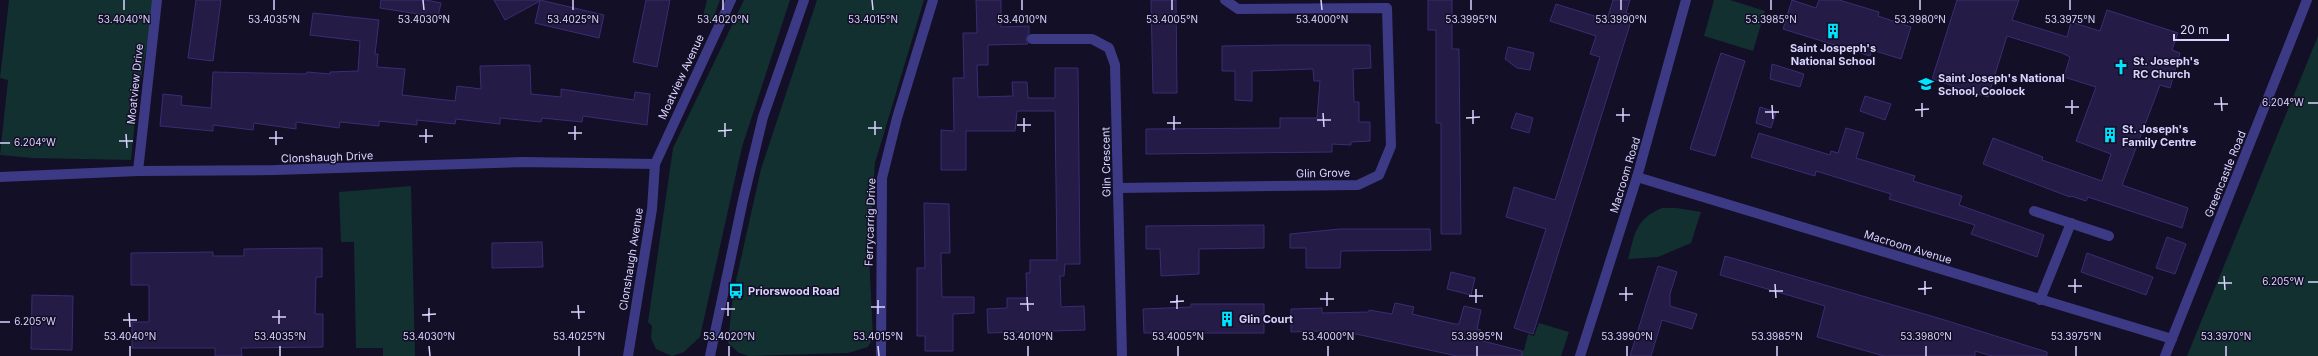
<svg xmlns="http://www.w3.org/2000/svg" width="2318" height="356" font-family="Inter,sans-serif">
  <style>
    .green { fill: #12302f }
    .building { fill: #241b47; stroke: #3b2d73 }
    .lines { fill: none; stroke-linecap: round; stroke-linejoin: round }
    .minor { stroke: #3d3a85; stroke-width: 10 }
    .ticks { fill: none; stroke: #d9d4ff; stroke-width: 1.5 }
    .labels { text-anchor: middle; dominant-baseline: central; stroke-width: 3; stroke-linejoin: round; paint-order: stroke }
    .poi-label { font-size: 11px; font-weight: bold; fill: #d9d4ff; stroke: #130f26; text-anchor: start }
    .street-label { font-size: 11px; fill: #d9d4ff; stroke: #130f26 }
    .ticks-label { font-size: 10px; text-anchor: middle; fill: #d9d4ff; stroke: #130f26; stroke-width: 3; stroke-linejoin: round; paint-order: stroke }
  </style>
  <rect width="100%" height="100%" fill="#130f26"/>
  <g class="green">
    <polygon points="9,0 155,0 137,101 131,160 32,158 0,155 8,80 0,78"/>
    <polygon points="707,0 720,0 711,24 702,20"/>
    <polygon points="744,0 790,0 742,147 700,337 684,352 672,356 656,349 651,338 652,326 648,322 673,148"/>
    <polygon points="817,0 924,0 875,163 869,254 873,337 868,347 848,353 749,356 739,353 728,343 733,294 761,169"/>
    <polygon points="1714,0 1730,0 1765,11 1753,51 1704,36"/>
    <polygon points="2318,36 2318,356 2187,356"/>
    <polygon points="411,186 415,356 383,356 383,348 356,348 354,242 341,242 339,192"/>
    <path d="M1662,208H1677L1701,212L1691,243L1658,257L1628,259C1635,234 1635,219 1662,208Z"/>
    <polygon points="1539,323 1569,332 1561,356 1514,356 1524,350 1528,334 1534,336"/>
  </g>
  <g class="building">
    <polygon points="196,0 221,0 213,61 188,58"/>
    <polygon points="381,0 426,0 441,3 438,17 380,8"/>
    <polygon points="494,0 540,0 604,15 599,38 535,23 540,1 505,20"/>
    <polygon points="646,0 670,0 657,67 633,62"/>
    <polygon points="976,0 1001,0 1001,27 1029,26 1029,33 1026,39 1028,44 988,45 988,65 977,65 978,97 1013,96 1012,82 1027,82 1028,98 1055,98 1055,68 1078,68 1080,264 1065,264 1064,276 1060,276 1061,307 1084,306 1085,330 988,333 987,309 1007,308 1007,298 1027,298 1026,273 1030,273 1030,260 1057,260 1055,111 1017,111 1015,131 966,131 966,170 941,170 941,130 954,131 953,78 964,78 963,33 977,33"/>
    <polygon points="1151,0 1176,0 1177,93 1153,93"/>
    <polygon points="1428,0 1452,0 1452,49 1459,49 1461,234 1441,234 1441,123 1436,123 1436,30 1428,30"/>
    <polygon points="1613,0 1630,0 1626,13 1633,15 1533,334 1514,328 1546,229 1506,217 1514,187 1555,200 1600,57 1590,54 1596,36 1550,21 1556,4 1607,20"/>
    <polygon points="1792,0 1816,8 1819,0 1839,0 1879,12 1878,16 1911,27 1901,59 1872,50 1870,56 1783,29"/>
    <polygon points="1957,0 2019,0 2012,20 2067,37 2071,22 2100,31 2107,10 2178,33 2172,50 2180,53 2170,88 2160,85 2122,185 2188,208 2182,228 2088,197 2086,201 2071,196 2070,197 1983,164 1993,138 2043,157 2042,160 2102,181 2111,154 2076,141 2096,87 2064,77 2070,57 2062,53 2007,36 1988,97 1932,79"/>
    <polygon points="313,13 379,20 375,54 378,54 377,67 405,69 402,95 455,101 457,86 481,89 480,66 530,65 531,94 561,97 561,89 634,100 635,92 650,94 647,125 583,116 582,122 542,118 541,122 500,118 500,124 456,119 455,124 417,120 417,125 379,121 379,126 340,122 339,128 296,122 296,129 254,123 253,130 213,125 213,131 160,126 163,94 182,96 181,105 211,108 213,72 306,74 307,72 330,74 330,72 358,71 360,41 310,35"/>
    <polygon points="1282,45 1370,45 1371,68 1353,69 1354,102 1359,102 1359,122 1370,122 1370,141 1351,142 1351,145 1332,144 1332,152 1146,154 1146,129 1280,128 1280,118 1317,118 1320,81 1314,81 1313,69 1252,71 1252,101 1235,100 1235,71 1222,71 1222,46"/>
    <polygon points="1508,47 1534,53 1530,70 1517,68 1505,59"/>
    <polygon points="1721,53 1745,61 1715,156 1690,149"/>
    <polygon points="1772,64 1804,74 1800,87 1770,79"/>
    <polygon points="1865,96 1891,104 1885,120 1860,111"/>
    <polygon points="1760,107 1776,112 1771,128 1756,123"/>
    <polygon points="1516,113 1533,118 1529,133 1511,128"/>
    <polygon points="1846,128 1864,133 1856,158 1915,176 1913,181 1962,196 1959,205 2044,235 2037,257 1971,234 1975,225 1889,199 1891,194 1816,171 1815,176 1751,157 1759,133 1830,155 1831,151 1838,153"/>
    <polygon points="924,203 949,204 950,253 941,253 942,297 974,297 974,313 953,314 953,351 925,351 925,336 917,336 917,268 925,268"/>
    <polygon points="1264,225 1264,248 1199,249 1199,274 1161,276 1160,249 1146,249 1146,226"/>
    <polygon points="1340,229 1430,229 1431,250 1341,251 1340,268 1306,268 1306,248 1290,248 1290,234"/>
    <polygon points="2167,237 2186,244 2175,274 2156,268"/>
    <polygon points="542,242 543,267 492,268 492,243"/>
    <polygon points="322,248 322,277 316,277 315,314 323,314 323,347 241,348 242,356 215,356 215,348 132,348 132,322 149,322 149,285 131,285 131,253 213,252 213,256 244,256 244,249"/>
    <polygon points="2087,253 2153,277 2146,295 2081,272"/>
    <polygon points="1725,256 1938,318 2047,352 2047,356 1992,356 1975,351 1975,356 1884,356 1817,337 1825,306 1720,275"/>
    <polygon points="1658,266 1677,272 1670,294 1670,306 1697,314 1692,329 1662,320 1651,356 1630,356"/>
    <polygon points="1451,272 1475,278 1471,295 1447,289"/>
    <polygon points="32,295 73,296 72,350 31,349"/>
    <polygon points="1395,303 1414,307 1412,314 1455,324 1459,324 1464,306 1481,310 1477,329 1481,330 1479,340 1522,351 1522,356 1457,356 1356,334 1323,335 1323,331 1291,332 1291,309 1322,308 1322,313 1369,312 1369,310 1392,314"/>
    <polygon points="1191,304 1264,304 1264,333 1144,333 1143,309 1191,307"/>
  </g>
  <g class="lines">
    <g class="minor">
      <polyline points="1032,39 1092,39 1109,48 1115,65 1122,356"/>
      <polyline points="138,171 157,0"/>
      <polyline points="0,177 138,171 275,170 523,162 655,164"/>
      <polyline points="1637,177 2172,339"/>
      <polyline points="1118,188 1358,185 1379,175 1391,146 1387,8 1238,9 1225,0"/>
      <polyline points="2034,211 2109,236"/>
      <polyline points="2040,300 2071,223"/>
      <polyline points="628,356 652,209 655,164 731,0"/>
      <polyline points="710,356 743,200 763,117 804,0"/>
      <polyline points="881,356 882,178 897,118 933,0"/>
      <polyline points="1580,356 1637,177 1686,0"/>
      <polyline points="2165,356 2307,0"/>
    </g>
  </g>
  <path class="ticks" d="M124,0V10M274,0V10M423,0L424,10M573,0V10M723,0V10M872,0L873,10M1022,0V10M1172,0V10M1321,0L1322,10M1471,0V10M1621,0V10M1771,0V10M1920,0V10M2070,0V10M2221,97L2222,111M2072,100V114M1922,103V117M2308,103H2318M2214,104H2228M1772,105L1773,119M2065,107H2079M1623,108V122M1473,110V124M1915,110L1929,109M1765,112H1779M1323,113L1324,127M1616,115H1630M1174,116V130M1024,118V132M1466,118L1480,117M1317,120H1331M875,121V135M725,123V137M1167,123H1181M1017,125H1031M575,126V140M868,128H882M426,129V143M276,131V145M718,131L732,130M568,133H582M126,134L127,148M419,136H433M269,138H283M119,141H133M0,143H10M2224,276L2225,290M2075,279V293M1925,281V295M2308,282H2318M2218,283H2232M1775,284L1776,298M2068,286H2082M1626,287V301M1476,289V303M1918,289L1932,288M1769,291H1783M1327,292V306M1619,294H1633M1177,295V309M1469,296H1483M1027,297L1028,311M1320,299H1334M878,300V314M728,302V316M1170,302L1184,301M1020,304H1034M578,305L579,319M871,307H885M429,308V322M721,309H735M279,310V324M571,312H585M129,313L130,327M422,315L436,314M272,317H286M123,320H137M0,322H10M130,346V356M280,346V356M429,346L430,356M579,346V356M729,346V356M878,346L879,356M1028,346V356M1178,346V356M1328,346V356M1477,346V356M1627,346V356M1777,346V356M1926,346V356M2076,346V356M2226,346V356"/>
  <defs>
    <g id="building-bare" transform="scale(1.2)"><path d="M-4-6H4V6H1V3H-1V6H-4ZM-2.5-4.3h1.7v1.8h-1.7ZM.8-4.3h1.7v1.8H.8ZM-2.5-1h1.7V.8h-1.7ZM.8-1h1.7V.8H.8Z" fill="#00e5ff" stroke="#130f26" stroke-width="2.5" paint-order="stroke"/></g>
    <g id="church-bare" transform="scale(1.2)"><path d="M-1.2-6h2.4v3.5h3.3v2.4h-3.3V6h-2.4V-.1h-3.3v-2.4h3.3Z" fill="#00e5ff" stroke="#130f26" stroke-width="2.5" paint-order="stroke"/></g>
    <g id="school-bare" transform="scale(1.2)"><path d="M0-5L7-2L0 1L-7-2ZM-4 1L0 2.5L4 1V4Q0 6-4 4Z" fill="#00e5ff" stroke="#130f26" stroke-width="2.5" paint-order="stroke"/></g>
    <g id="bus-bare" transform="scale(1.2)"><path d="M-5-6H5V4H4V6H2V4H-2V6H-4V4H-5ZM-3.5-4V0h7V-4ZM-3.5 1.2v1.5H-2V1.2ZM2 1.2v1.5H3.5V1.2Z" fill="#00e5ff" stroke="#130f26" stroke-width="2.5" paint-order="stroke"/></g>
  </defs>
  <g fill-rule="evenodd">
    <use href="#building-bare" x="1833" y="31"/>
    <use href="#church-bare" x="2121" y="67"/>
    <use href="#school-bare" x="1926" y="84"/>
    <use href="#building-bare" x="2110" y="135"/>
    <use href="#bus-bare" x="736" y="291"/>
    <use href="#building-bare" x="1227" y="319"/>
  </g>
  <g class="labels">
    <g class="poi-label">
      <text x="1833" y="48" text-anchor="middle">Saint Jospeph's<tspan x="1833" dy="13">National School</tspan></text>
      <text x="2133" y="61">St. Joseph's<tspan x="2133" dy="13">RC Church</tspan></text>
      <text x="1938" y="78">Saint Joseph's National<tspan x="1938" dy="13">School, Coolock</tspan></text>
      <text x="2122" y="129">St. Joseph's<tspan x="2122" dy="13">Family Centre</tspan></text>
      <text x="748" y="291">Priorswood Road</text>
      <text x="1239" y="319">Glin Court</text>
    </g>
    <g class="street-label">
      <text transform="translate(681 77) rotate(-65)">Moatview Avenue</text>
      <text transform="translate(135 84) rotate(-84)">Moatview Drive</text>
      <text transform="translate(327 157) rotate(-2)">Clonshaugh Drive</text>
      <text transform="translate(1106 162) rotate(-91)">Glin Crescent</text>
      <text transform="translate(1323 173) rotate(-1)">Glin Grove</text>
      <text transform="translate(2225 174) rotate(-68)">Greencastle Road</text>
      <text transform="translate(1625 175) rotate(-73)">Macroom Road</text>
      <text transform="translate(870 222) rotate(-88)">Ferrycarrig Drive</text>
      <text transform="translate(1908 247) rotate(17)">Macroom Avenue</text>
      <text transform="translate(631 259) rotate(-81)">Clonshaugh Avenue</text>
    </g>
  </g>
  <g class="ticks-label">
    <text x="124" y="23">53.4040°N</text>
    <text x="274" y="23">53.4035°N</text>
    <text x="424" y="23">53.4030°N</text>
    <text x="573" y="23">53.4025°N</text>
    <text x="723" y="23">53.4020°N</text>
    <text x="873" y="23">53.4015°N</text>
    <text x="1022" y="23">53.4010°N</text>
    <text x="1172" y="23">53.4005°N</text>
    <text x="1322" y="23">53.4000°N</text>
    <text x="1471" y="23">53.3995°N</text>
    <text x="1621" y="23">53.3990°N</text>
    <text x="1771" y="23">53.3985°N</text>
    <text x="1920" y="23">53.3980°N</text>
    <text x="2070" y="23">53.3975°N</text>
    <text x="2283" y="106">6.204°W</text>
    <text x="35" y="146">6.204°W</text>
    <text x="2283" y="285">6.205°W</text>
    <text x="35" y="325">6.205°W</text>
    <text x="130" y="340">53.4040°N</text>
    <text x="280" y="340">53.4035°N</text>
    <text x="429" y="340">53.4030°N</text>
    <text x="579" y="340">53.4025°N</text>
    <text x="729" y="340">53.4020°N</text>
    <text x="878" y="340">53.4015°N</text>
    <text x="1028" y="340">53.4010°N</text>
    <text x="1178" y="340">53.4005°N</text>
    <text x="1328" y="340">53.4000°N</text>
    <text x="1477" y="340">53.3995°N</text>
    <text x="1627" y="340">53.3990°N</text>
    <text x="1777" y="340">53.3985°N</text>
    <text x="1926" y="340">53.3980°N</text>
    <text x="2076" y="340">53.3975°N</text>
    <text x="2226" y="340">53.3970°N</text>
  </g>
  <path d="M2174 34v6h54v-6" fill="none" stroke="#d9d4ff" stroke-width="2"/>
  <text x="2180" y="34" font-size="12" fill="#d9d4ff" stroke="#130f26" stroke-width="3" paint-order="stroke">20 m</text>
</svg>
